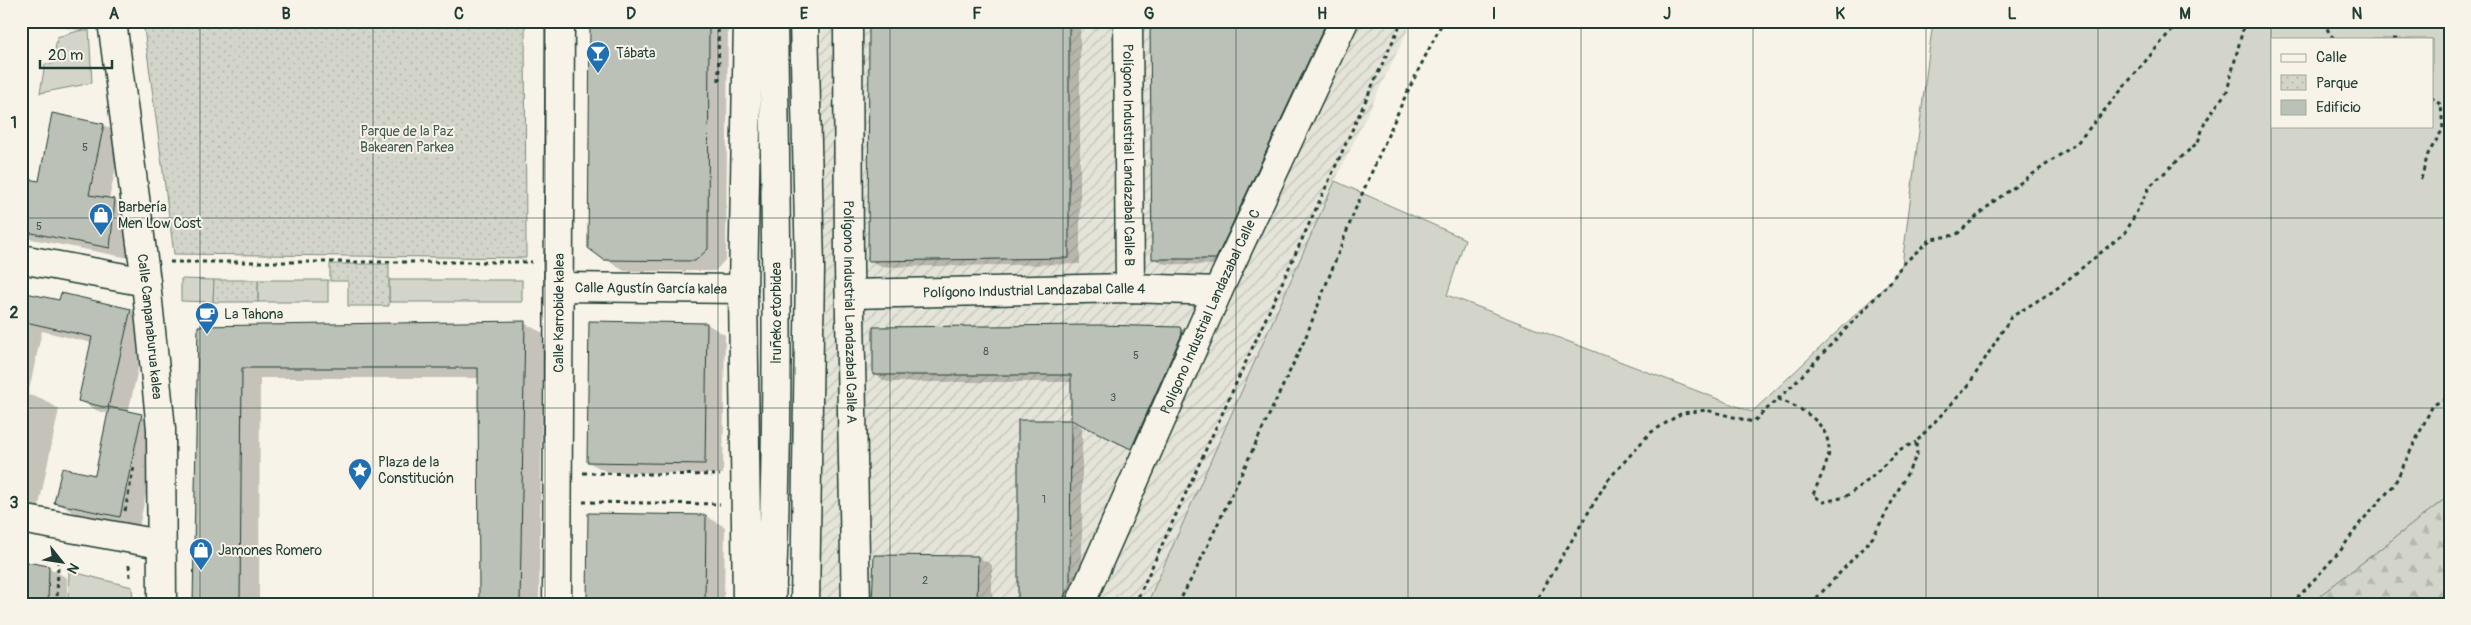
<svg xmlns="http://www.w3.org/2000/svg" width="2471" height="625" font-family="Pangolin,sans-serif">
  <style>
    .industrial { fill: url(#industrial-furrows) }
    .grass { fill: #d3d5ca; stroke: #79897f; fill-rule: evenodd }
    .forest { fill: url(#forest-firs); stroke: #79897f }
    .park { fill: url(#park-dots); stroke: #79897f }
    .shadow { fill: #0003; fill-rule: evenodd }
    .building { fill: #bbc1b6; stroke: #1f3d34 }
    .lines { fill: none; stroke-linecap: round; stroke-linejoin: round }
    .minor-casing { stroke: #1f3d34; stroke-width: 31 }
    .major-casing { stroke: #1f3d34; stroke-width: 31 }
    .path { stroke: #1f3d34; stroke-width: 3; stroke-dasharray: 4 4; stroke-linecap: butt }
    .minor { stroke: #f7f3e8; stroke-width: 28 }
    .major { stroke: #f7f3e8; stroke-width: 28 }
    .grid { fill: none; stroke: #1f3d34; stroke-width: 1; stroke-opacity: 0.55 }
    .labels { text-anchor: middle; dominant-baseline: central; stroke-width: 4; stroke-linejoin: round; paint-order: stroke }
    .number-label { font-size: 11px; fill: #465e54 }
    .poi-label { font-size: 14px; fill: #1f3d34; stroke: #f7f3e8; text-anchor: start }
    .park-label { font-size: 14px; fill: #435b52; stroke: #f7f3e8 }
    .street-label { font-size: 14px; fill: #1f3d34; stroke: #f7f3e8 }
    .neatline { fill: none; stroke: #1f3d34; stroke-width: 2 }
    .grid-label { font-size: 16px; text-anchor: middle; font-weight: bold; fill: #1f3d34 }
  </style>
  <defs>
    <pattern id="industrial-furrows" width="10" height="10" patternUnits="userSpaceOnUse" patternTransform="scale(1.25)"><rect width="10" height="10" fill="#e5e4d9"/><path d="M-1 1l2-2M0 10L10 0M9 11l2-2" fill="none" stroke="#c4c4bb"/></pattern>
    <pattern id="forest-firs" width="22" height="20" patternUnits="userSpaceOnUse" patternTransform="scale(1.25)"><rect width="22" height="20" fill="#d3d5ca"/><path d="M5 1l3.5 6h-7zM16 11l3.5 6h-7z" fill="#b5b8ae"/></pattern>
    <pattern id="park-dots" width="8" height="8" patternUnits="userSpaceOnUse" patternTransform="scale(1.25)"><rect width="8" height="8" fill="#d3d5ca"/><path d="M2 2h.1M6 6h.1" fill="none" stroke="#b5b8ae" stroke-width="1.8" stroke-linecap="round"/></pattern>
  </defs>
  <rect width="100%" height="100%" fill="#f7f3e8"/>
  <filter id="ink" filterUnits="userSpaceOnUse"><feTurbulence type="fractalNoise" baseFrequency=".02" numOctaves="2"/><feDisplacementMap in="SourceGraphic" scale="10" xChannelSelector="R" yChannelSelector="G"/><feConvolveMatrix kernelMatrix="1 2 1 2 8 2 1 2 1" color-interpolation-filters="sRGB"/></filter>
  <g filter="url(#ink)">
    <polygon class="industrial" points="821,21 1412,21 1335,181 1147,604 813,604 821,279"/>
    <g class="grass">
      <path d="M1933,21H2450V495L2309,604H1147L1335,181L1465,239L1447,295L1752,412L1891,281L1902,265ZM2272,39H2432V126H2272Z"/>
      <polygon points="89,28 92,83 40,93 45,64 53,64 57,37"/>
      <polygon points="181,279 214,280 213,302 181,301"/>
      <rect x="258" y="280" width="70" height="22"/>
      <rect x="389" y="280" width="133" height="22"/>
      <polygon points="69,571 132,587 133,604 68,604"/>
    </g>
    <polygon class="forest" points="2450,495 2450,604 2309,604"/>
    <g class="park">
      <polygon points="143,21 525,21 526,258 174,254"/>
      <polygon points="330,264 389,264 389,306 348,306 348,281 330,281"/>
      <polygon points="214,280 258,280 258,302 213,302"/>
    </g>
    <g class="shadow">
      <polygon points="28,21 90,21 88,32"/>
      <polygon points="591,21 728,21 726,259 715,271 624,271 605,259"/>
      <polygon points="871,21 1080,21 1080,264 881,267 870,260"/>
      <polygon points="1151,21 1341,21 1227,265 1165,264 1153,258"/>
      <polygon points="53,115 104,125 123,136 109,199 115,200 133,211 129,258 21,237 21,179 40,182"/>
      <path d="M21,293L60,302L130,310L149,321L128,413L142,416L160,426L139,527L74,513L56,502L96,476L109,414L98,411L79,400L92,343L42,331L28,395L41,398L59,409L38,510L21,506ZM103,404L110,408V411L102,406Z"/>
      <polygon points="524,323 543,333 539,604 480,604 479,378 260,378 259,604 195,604 199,327"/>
      <polygon points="707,324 725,335 723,474 607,472 588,462"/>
      <polygon points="1180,328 1193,335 1145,455 1086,427 1072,382 887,382 874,374"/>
      <polygon points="1071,421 1082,427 1082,590 1076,604 1020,604"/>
      <polygon points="590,514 706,516 725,527 724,604 588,604"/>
      <polygon points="875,556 978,557 992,565 992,604 873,604"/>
      <polygon points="48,567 67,578 67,604 21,604"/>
    </g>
    <g class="building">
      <polygon points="590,21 709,21 708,249 695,261 604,260 588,248"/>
      <polygon points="869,21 1069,21 1069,258 868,261"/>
      <polygon points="1150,21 1327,21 1216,259 1152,259"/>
      <polygon points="52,113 104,124 89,195 115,199 110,248 21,231 21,178 39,181"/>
      <polygon points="21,292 59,300 61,293 131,309 108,408 78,401 92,337 21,321"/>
      <polygon points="525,321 520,604 479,604 478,368 242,368 240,604 193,604 198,326"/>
      <polygon points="589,321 707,323 705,464 587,462"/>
      <polygon points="1098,325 1180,327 1182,334 1131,449 1071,420 1071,375 873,375 873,327"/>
      <polygon points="109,407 142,414 120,517 54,503 62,468 95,475"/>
      <polygon points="1018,420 1071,420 1070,583 1061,604 1018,604"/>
      <polygon points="588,513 706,515 705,604 587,604"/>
      <polygon points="874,555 978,556 977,604 872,604"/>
      <polygon points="21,561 49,566 48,604 21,604"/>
    </g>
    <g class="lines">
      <g class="minor-casing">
        <g id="minor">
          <path id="s1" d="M112,21L146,282L161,429L162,604"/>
          <path id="s2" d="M848,21L849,267L856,604"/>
          <path id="s3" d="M1128,21L1130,288"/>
          <polyline points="21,259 146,282"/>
          <path id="s4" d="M559,287L743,289"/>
          <path id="s5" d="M850,294L1130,288L1218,291"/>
          <polyline points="21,519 160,544"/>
          <path id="s6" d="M557,604L560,21"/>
          <polyline points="747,604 743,289 748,21"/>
          <path id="s7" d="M1080,604L1218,291L1344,21"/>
        </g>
      </g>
      <g class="major-casing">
        <g id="major">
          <polyline points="804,21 810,267 805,604"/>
          <path d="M771,604C780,410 776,215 773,21"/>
        </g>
      </g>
      <g class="path">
        <polyline points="718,21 719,83"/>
        <polyline points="2324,21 2330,35 2336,39"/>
        <polyline points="2393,39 2397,39"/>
        <polyline points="2421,179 2428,154 2443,129 2441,105 2432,98"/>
        <polyline points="170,262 532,262"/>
        <path d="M1778,399C1801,408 1829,422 1829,451C1829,462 1817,484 1813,495L1824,502L1845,497L1870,479L1899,450L1916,442"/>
        <polyline points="583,473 720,475"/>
        <polyline points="583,502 720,504"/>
        <polyline points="125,511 134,466"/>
        <polyline points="129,565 130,577"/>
        <polyline points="57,604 58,563"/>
        <polyline points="1135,604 1402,21"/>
        <polyline points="1178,604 1196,570 1305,339 1355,210 1403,101 1443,21"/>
        <polyline points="1534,604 1607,481 1650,433 1682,413 1706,410 1753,422 1794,384 1891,281 1902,265 1931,239 1956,235 1993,202 2077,143 2179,21"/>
        <polyline points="1811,604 1873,537 1917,455 1916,442 1968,386 2011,317 2055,290 2126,232 2150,186 2198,142 2205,122 2227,91 2245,21"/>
        <polyline points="2292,604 2341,550 2360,523 2394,485 2433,405 2450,397"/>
      </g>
      <use href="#minor" class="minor"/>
      <use href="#major" class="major"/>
    </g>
  </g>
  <path class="grid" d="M200,21V604M373,21V604M545,21V604M718,21V604M890,21V604M1063,21V604M1236,21V604M1408,21V604M1581,21V604M1753,21V604M1926,21V604M2098,21V604M2271,21V604M21,218H2450M21,408H2450"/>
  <defs>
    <g id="bar-pin" transform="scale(1.25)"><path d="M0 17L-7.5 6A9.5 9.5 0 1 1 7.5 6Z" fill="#1f6fb2" stroke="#f7f3e8"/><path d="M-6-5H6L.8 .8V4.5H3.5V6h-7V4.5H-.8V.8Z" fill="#fff"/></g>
    <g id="shop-pin" transform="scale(1.25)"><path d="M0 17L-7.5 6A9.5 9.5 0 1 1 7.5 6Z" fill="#1f6fb2" stroke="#f7f3e8"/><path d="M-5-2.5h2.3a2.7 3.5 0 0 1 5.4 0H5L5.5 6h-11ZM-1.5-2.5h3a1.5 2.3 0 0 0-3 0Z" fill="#fff"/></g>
    <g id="cafe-pin" transform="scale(1.25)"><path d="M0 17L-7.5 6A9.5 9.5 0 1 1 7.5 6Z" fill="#1f6fb2" stroke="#f7f3e8"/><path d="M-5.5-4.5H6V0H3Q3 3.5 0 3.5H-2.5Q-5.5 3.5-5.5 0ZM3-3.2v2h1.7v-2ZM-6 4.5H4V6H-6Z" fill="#fff"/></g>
    <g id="sight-pin" transform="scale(1.25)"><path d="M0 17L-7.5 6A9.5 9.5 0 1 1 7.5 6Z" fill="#1f6fb2" stroke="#f7f3e8"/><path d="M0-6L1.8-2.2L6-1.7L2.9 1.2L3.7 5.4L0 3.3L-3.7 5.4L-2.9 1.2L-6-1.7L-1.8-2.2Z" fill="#fff"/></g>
  </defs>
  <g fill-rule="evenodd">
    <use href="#bar-pin" x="598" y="53"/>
    <use href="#shop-pin" x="101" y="215"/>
    <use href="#cafe-pin" x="207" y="314"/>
    <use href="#sight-pin" x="360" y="470"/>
    <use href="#shop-pin" x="201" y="550"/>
  </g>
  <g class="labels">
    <g class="number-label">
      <text x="85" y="147">5</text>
      <text x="39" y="226">5</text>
      <text x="986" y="351">8</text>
      <text x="1136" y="355">5</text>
      <text x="1113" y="397">3</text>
      <text x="1044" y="499">1</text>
      <text x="925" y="580">2</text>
    </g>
    <g class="poi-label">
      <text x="616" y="53">Tábata</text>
      <text x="118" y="207">Barbería<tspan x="118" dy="16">Men Low Cost</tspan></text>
      <text x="224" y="314">La Tahona</text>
      <text x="378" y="462">Plaza de la<tspan x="378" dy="16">Constitución</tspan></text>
      <text x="218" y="550">Jamones Romero</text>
    </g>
    <g class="park-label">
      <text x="407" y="131">Parque de la Paz<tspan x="407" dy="16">Bakearen Parkea</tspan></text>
    </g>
    <g class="street-label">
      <text stroke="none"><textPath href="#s3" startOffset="134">Polígono Industrial Landazabal Calle B</textPath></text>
      <text stroke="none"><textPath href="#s4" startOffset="92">Calle Agustín García kalea</textPath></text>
      <text stroke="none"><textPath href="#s5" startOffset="184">Polígono Industrial Landazabal Calle 4</textPath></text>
      <text stroke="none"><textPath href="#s7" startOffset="320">Polígono Industrial Landazabal Calle C</textPath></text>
      <text stroke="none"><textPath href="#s6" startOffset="291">Calle Karrobide kalea</textPath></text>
      <text transform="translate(776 313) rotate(-90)">Iruñeko etorbidea</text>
      <text stroke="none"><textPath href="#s2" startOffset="291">Polígono Industrial Landazabal Calle A</textPath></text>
      <text stroke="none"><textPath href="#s1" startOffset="308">Calle Canpanaburua kalea</textPath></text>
    </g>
  </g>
  <rect width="2471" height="625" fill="none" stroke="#f7f3e8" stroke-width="55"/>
  <rect x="2271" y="38" width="162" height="90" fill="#f7f3e8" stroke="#a1aaa0"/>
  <rect x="2281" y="54" width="25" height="8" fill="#f7f3e8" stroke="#a1aaa0"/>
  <text x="2316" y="62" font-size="15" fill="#1f3d34">Calle</text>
  <rect x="2281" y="75" width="25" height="15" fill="url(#park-dots)" stroke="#a1aaa0"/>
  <text x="2316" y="88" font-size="15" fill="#1f3d34">Parque</text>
  <rect x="2281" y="100" width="25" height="15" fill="#bbc1b6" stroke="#a1aaa0"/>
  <text x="2316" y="112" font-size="15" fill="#1f3d34">Edificio</text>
  <g transform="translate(62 562) rotate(120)" stroke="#f7f3e8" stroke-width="4" paint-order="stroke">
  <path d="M0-4L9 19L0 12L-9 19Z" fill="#1f3d34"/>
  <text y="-8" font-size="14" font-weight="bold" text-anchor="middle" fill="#1f3d34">N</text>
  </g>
  <path d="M40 60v8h72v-8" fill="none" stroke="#1f3d34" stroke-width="2.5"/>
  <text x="48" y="60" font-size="15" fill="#1f3d34" stroke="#f7f3e8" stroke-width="4" paint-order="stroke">20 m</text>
  <rect x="28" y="28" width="2416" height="570" class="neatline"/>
  <g class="grid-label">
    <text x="114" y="19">A</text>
    <text x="286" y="19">B</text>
    <text x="459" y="19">C</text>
    <text x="631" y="19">D</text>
    <text x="804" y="19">E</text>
    <text x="977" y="19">F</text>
    <text x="1149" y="19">G</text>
    <text x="1322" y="19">H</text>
    <text x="1494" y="19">I</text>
    <text x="1667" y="19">J</text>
    <text x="1840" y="19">K</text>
    <text x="2012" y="19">L</text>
    <text x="2185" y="19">M</text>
    <text x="2357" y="19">N</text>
    <text x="14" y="128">1</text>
    <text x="14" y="318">2</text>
    <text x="14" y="508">3</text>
  </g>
</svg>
